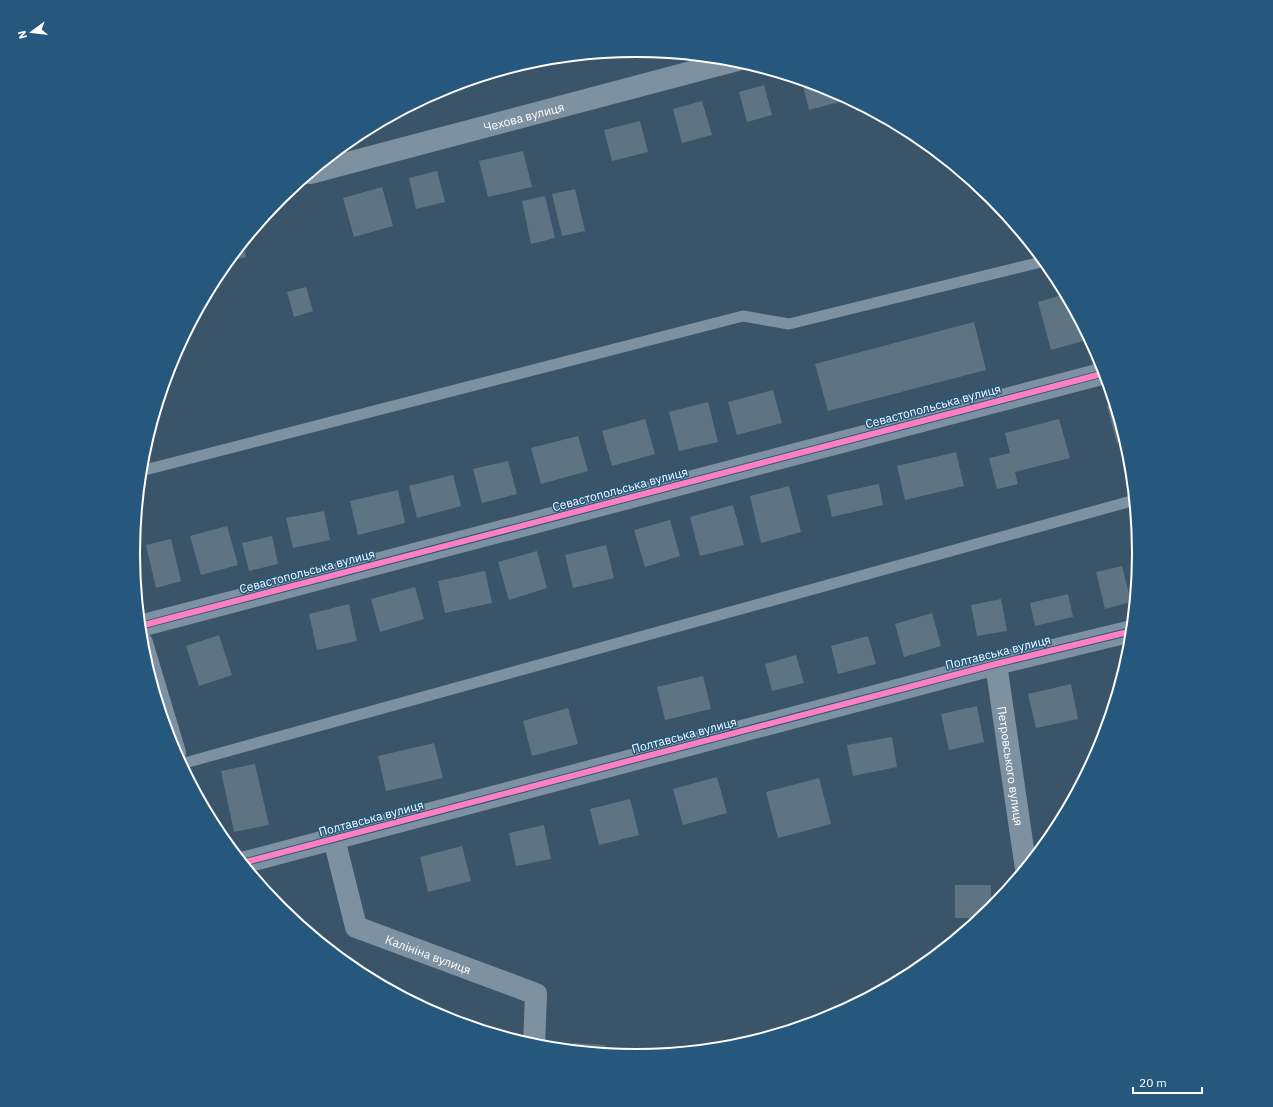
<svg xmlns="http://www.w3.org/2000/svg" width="1273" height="1107" font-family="'IBM Plex Sans',sans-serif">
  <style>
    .building { fill: #5f7483 }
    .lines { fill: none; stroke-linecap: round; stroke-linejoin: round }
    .lane { stroke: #7e91a0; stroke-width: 11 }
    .street { stroke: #7e91a0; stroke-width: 22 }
    .cycleway-casing { stroke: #26587d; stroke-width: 8 }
    .cycleway { stroke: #ff80c0; stroke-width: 6 }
    .labels { text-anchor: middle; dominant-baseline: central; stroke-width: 3; stroke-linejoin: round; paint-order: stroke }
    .street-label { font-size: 12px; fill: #fff; stroke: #26587d }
    .rim { fill: none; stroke: #fff; stroke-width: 2 }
  </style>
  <rect width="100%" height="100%" fill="#3a5569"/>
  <g class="building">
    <polygon points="547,59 516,68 516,67 538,60"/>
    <polygon points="802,81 829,88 842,95 843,101 809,110"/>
    <polygon points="764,85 772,115 747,122 739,92"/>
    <polygon points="702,101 712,135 682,143 673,109"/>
    <polygon points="640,121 648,152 612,161 604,130"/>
    <polygon points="523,151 532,187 488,197 479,161"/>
    <polygon points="437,171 445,202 416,209 409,178"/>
    <polygon points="382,187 393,226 354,237 343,198"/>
    <polygon points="575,189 585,231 562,236 552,194"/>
    <polygon points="545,196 555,238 531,244 522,201"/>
    <polygon points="243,243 246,257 227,262"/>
    <polygon points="306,287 313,311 294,317 287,292"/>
    <polygon points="1066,294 1090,339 1051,350 1038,302"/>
    <polygon points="974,322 986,370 828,411 815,364"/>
    <polygon points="773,390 782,423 737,435 728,402"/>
    <polygon points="708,402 718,442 679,451 669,412"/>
    <polygon points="1115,404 1126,441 1117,443 1107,406"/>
    <polygon points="645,419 655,454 612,466 602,431"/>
    <polygon points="1059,419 1070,458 1015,472 1018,484 997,489 989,458 1010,453 1005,433"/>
    <polygon points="578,436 588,471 541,484 531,448"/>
    <polygon points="956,452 964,486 905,500 897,466"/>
    <polygon points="508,461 517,494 482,503 473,469"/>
    <polygon points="453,475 461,506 417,518 409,486"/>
    <polygon points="879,484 883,505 832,517 827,495"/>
    <polygon points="789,486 801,532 761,543 750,496"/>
    <polygon points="398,490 405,523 358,535 350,501"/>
    <polygon points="733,505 744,545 700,556 690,517"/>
    <polygon points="324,511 330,540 293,548 286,518"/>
    <polygon points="670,520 680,556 645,567 634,530"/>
    <polygon points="227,526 238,565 201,575 190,536"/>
    <polygon points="272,536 278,564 249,571 242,543"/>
    <polygon points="171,539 181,581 156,588 146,545"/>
    <polygon points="606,545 614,578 573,588 565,555"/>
    <polygon points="537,551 547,588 509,600 498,562"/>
    <polygon points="1122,566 1131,602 1105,609 1096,572"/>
    <polygon points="485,571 492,603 445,613 438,581"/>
    <polygon points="415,587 424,619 380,632 371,599"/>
    <polygon points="1068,594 1073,617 1035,626 1030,603"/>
    <polygon points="1001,599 1007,631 977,636 971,605"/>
    <polygon points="349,604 357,641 317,650 309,614"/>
    <polygon points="932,613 941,646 904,657 895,624"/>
    <polygon points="219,635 232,675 199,686 186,646"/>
    <polygon points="868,636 876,664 838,674 831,646"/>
    <polygon points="796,655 804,683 772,691 765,664"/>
    <polygon points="1126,667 1121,682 1118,669"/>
    <polygon points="703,676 711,709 665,720 657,687"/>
    <polygon points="1071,684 1078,719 1036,728 1028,694"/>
    <polygon points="977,706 984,742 949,750 941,714"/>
    <polygon points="568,708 578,744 532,756 523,721"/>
    <polygon points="892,737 897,767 853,776 847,745"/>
    <polygon points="434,743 443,778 386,791 378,756"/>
    <polygon points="255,764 269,825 234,832 221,771"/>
    <polygon points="717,777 727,813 683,825 673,789"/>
    <polygon points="819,778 831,824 778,838 766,792"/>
    <polygon points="630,799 639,835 599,845 590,809"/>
    <polygon points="544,825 551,859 516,866 509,833"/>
    <polygon points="462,846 471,881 428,892 420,857"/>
    <polygon points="955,885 991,885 991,910 982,918 955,918"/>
    <polygon points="573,1043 605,1045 605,1054 572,1051"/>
  </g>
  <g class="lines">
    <g class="lane">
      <polyline points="141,471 743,316 789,324 1045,261"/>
      <polyline points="181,764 1135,500"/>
    </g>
    <g class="street">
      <path id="s1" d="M310,173L737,60"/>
      <polyline points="140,626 1105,373"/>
      <polyline points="142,643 175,753"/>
      <path id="s2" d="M996,664L1026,869"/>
      <path id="s3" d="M334,839L356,927L536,994L534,1046"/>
      <polyline points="242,863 996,664 1132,631"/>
    </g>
    <g class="cycleway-casing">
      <g id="cycleway">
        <polyline points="140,626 1105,373"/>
        <polyline points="242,863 996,664 1132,631"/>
      </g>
    </g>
    <use href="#cycleway" class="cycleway"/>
  </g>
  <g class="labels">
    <g class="street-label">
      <text stroke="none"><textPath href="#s1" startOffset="221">Чехова вулиця</textPath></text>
      <text transform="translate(933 406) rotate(-15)">Севастопольська вулиця</text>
      <text transform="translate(620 489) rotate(-15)">Севастопольська вулиця</text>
      <text transform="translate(307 571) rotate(-15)">Севастопольська вулиця</text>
      <text transform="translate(998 652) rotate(-14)">Полтавська вулиця</text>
      <text transform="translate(684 735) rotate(-15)">Полтавська вулиця</text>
      <text stroke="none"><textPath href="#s2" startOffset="103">Петровського вулиця</textPath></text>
      <text transform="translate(371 818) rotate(-15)">Полтавська вулиця</text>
      <text stroke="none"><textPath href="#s3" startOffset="168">Калініна вулиця</textPath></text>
    </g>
  </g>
  <path d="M0 0H1273V1107H0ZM140 553a496 496 0 1 1 992 0a496 496 0 1 1-992 0Z" fill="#26587d" fill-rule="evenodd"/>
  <path class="rim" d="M140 553a496 496 0 1 1 992 0a496 496 0 1 1-992 0Z"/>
  <g transform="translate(32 32) rotate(255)" stroke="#26587d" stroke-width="3" paint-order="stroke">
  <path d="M0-3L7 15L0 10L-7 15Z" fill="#ffffff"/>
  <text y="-6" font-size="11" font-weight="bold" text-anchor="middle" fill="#ffffff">N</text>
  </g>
  <path d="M1133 1087v6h69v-6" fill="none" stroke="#ffffff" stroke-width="2"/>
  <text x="1139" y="1087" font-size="12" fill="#ffffff" stroke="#26587d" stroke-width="3" paint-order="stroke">20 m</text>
</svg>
